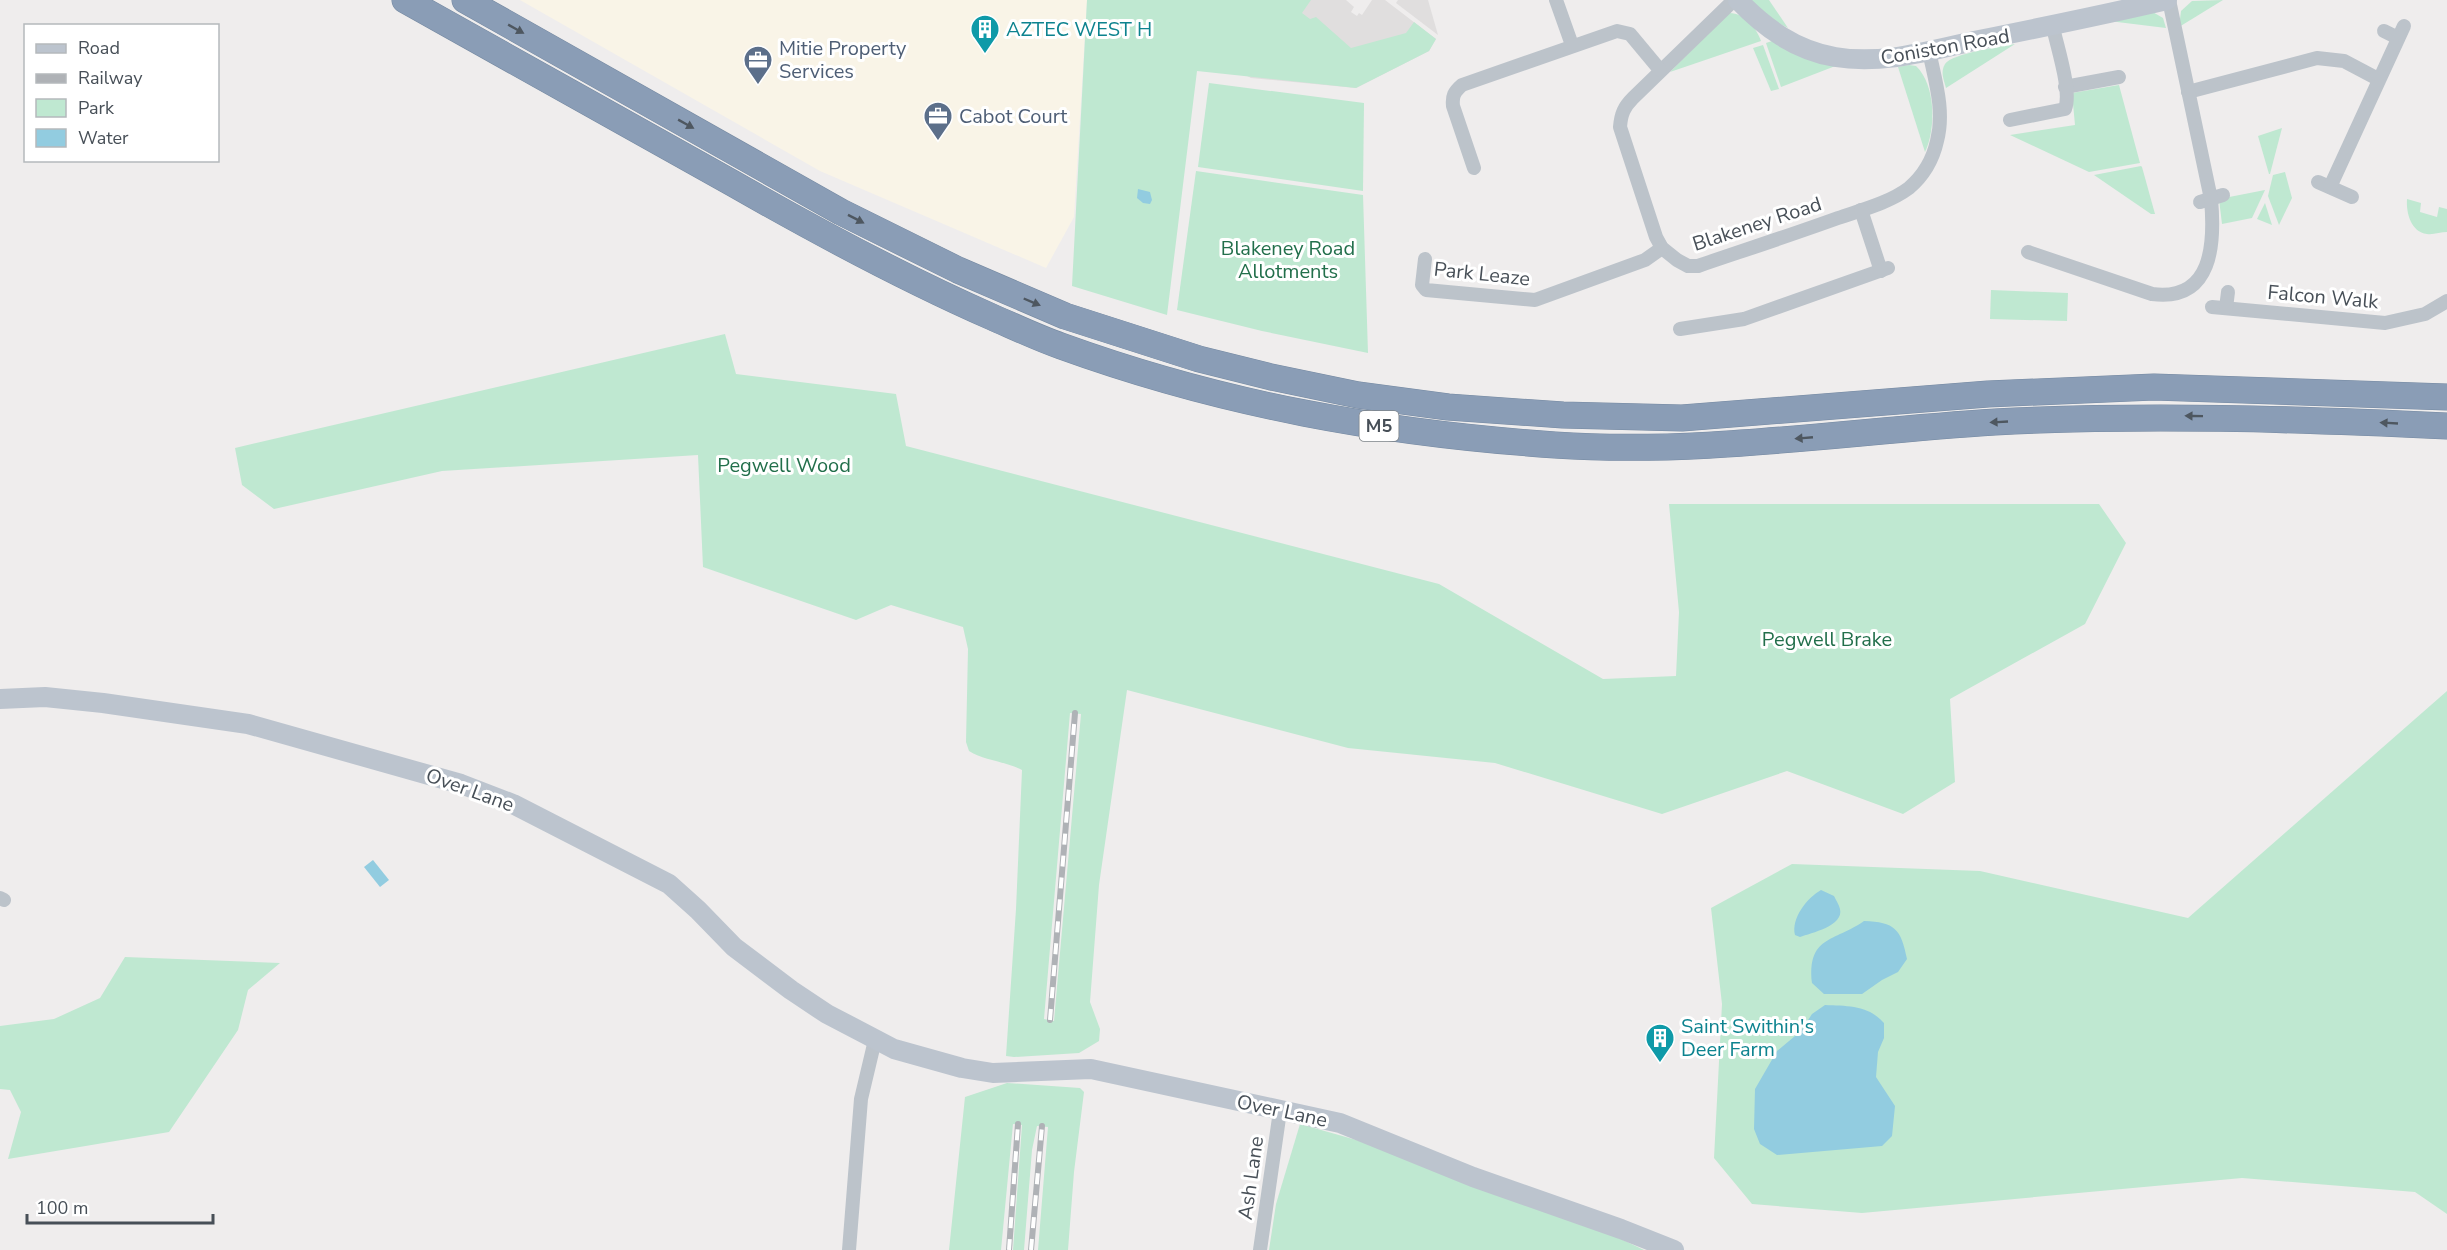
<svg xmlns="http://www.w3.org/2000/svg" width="2447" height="1250" font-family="'Nunito Sans',sans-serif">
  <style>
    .commercial { fill: #f9f4e7 }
    .education { fill: #e0dede }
    .green { fill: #bfe8d1; fill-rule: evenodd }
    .water { fill: #92cce0 }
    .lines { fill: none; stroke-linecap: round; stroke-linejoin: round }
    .highway-casing { stroke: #7589a1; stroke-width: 27 }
    .street { stroke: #bcc3ca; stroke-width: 14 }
    .secondary { stroke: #bcc4ce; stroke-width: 20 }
    .highway { stroke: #8a9db6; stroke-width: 26 }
    .rail-casing { stroke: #afb2b6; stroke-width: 6 }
    .rail { stroke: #fff; stroke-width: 4; stroke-dasharray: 11; stroke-linecap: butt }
    .oneway { fill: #4e5760 }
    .labels { text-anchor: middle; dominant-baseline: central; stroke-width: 6; stroke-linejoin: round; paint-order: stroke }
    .shield { fill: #fff; stroke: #7e8489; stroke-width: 1.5 }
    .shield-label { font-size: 18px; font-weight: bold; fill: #474f57 }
    .culture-label { font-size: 20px; fill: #0d838f; stroke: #fff; text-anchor: start }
    .street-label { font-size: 20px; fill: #474f57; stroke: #fff }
    .service-label { font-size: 20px; fill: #4e5e75; stroke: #fff; text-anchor: start }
    .park-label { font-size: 20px; fill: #226f4b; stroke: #fff }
  </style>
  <rect width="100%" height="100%" fill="#efeded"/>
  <polygon class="commercial" points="520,0 1087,0 1074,217 1046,268 820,171"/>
  <g class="education">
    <polygon points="1103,0 1346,0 1354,7 1351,12 1357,16 1359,13 1362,15 1372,0 1385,0 1436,39 1429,51 1356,88 1251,78"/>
    <polygon points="1398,0 1428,0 1438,35 1396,3"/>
  </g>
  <g class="green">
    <polygon points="1087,0 1311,0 1302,13 1310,19 1316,17 1351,48 1406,33 1414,22 1436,39 1429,51 1356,88 1197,71 1167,315 1072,286"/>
    <polygon points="1748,0 1769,0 1788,28 1778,23"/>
    <polygon points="2223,0 2179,27 2181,11 2192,1"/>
    <polygon points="2151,11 2163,18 2166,28 2101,20"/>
    <path d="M1728,13C1744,12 1756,27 1761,41L1670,72Z"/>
    <polygon points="1775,40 1838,65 1781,87 1766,43"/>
    <path d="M2015,44L1946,88C1944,80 1940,72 1945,64C1953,53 2000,47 2015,44Z"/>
    <polygon points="1763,45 1779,89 1771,91 1753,48"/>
    <path d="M1909,65L1916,66C1936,85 1936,129 1925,152L1898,67Z"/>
    <polygon points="1209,83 1364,103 1363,191 1198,167"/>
    <polygon points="2119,85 2140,163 2089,172 2010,135 2075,125 2072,93"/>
    <polygon points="2282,128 2270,174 2269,174 2258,136"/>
    <polygon points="2141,166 2142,167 2155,214 2151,214 2094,175"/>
    <polygon points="1196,171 1363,195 1368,353 1262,331 1177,310"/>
    <polygon points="2285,172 2292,198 2279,225 2268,196 2273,175"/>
    <polygon points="2265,190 2252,218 2222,224 2219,199"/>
    <path d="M2407,199L2421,203L2420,212L2437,217L2439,207L2447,209V232C2441,232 2433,235 2427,234C2411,232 2406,213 2407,199Z"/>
    <polygon points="2265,203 2272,225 2257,219"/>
    <polygon points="1991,290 2068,293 2067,321 1990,319"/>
    <path d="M725,334L736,374L896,394L906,446L1439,584L1603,679L1676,676L1679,612L1669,504H2099L2126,543L2085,624L1950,699L1955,782L1903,814L1787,771L1662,814L1495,763L1348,748L1127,690L1099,885L1090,1002L1100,1029L1099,1041L1079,1053L1014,1057L1006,1056L1016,909L1022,770C1005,761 985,761 969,751L966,742L968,649L963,627L891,605L856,620L703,567L698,455L442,471L274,509L242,485L235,448ZM1070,713L1081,714L1054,1021L1044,1019Z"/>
    <polygon points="2447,691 2447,1214 2415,1192 2242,1178 1862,1213 1752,1204 1714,1158 1722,1004 1711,908 1792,864 1980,871 2188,918"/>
    <polygon points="125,957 280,963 248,990 238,1030 169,1132 8,1159 21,1112 10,1090 0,1089 0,1026 54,1019 100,998"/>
    <polygon points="1007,1083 1080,1088 1084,1092 1074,1172 1068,1250 1038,1250 1048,1127 1037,1126 1032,1150 1024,1250 1013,1250 1022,1125 1013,1124 1001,1250 949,1250 965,1097"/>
    <polygon points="1300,1124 1374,1145 1598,1228 1644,1250 1269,1250 1276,1204"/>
  </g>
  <g class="water">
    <polygon points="1138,189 1150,192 1152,200 1150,204 1143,203 1137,198"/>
    <polygon points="373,860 389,880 380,887 364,867"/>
    <path d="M1821,890L1834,896C1836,900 1839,905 1840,909C1844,926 1811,933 1800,937L1795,935C1791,918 1807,898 1821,890Z"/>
    <path d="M1864,921C1895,922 1901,929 1907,959L1898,972L1882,980L1862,994H1824L1812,983C1807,936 1834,942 1864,921Z"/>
    <path d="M1825,1005C1848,1006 1868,1005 1884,1023V1038L1878,1052L1876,1077L1895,1106L1892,1136L1882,1146L1777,1155L1760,1144L1754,1129L1755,1089L1777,1051L1801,1031L1812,1014Z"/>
  </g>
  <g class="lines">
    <g class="highway-casing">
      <g id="highway">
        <path d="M405,0C515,61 624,123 734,184C818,232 903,278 992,317C1015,327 1038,338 1061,346C1224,405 1383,433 1555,445C1702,455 1849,431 1995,422C2147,414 2295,419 2447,426"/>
        <polyline points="465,0 841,212 958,270 1065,316 1199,359 1271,377 1358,395 1448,407 1563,415 1682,418 1988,394 2154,387 2447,397"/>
      </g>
    </g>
    <g class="street">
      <polyline points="1556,0 1572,45"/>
      <path d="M1734,0L1633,98C1624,107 1621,114 1620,127L1656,237L1662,248L1677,260L1688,266H1698C1745,250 1791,235 1838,218C1861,210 1889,203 1909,188C1923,176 1933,159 1937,141C1945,111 1935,80 1929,51"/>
      <polyline points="2384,31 2398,38"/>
      <polyline points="2065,87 2119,77"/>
      <polyline points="2188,92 2317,58 2344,61 2378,79"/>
      <path d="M2010,120L2065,109C2072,91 2057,47 2053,27"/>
      <path d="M1474,168L1453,106C1452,96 1454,92 1462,85L1617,31L1630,34L1660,70"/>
      <polyline points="2318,182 2352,197"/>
      <polyline points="2330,187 2404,26"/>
      <polyline points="2200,202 2223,195"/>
      <polyline points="1861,210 1881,271"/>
      <path d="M2028,252L2152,294C2213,302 2215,243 2211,199L2169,0"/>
      <polyline points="1425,259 1422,285 1426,290 1535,300 1645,260 1662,248"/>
      <polyline points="2212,307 2385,323 2425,314 2447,301"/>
      <polyline points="2226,308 2228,292"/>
      <polyline points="1680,329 1744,319 1888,268"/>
      <polyline points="0,898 4,900"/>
      <polyline points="849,1250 861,1099 875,1040"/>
      <polyline points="1260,1250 1280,1111"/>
    </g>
    <g class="secondary">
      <path d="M1738,0C1765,28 1795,50 1835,57C1882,65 1928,51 1974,41C2039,28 2103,15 2167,0"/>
      <polyline points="0,699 45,697 103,703 248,724 461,784 513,804 669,884 698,910 734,947 791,990 827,1014 894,1049 962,1068 993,1073 1091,1069 1340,1123 1473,1177 1621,1229 1674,1250"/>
    </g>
    <use href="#highway" class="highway"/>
    <g class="rail-casing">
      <g id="rail">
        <polyline points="1050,1020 1075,713"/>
        <polyline points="1009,1250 1018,1124"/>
        <polyline points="1031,1250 1042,1126"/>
      </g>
    </g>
    <use href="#rail" class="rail"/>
  </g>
  <defs><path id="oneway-solid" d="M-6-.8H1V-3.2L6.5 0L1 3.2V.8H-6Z" transform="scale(1.5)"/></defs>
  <g class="oneway">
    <use href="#oneway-solid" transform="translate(516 29) rotate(29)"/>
    <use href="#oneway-solid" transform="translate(686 124) rotate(29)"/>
    <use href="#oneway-solid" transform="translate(856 219) rotate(27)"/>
    <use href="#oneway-solid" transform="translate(1032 302) rotate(23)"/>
    <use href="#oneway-solid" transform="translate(2194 416) rotate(-179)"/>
    <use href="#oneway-solid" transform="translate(1999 422) rotate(177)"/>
    <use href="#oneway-solid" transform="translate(2389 423) rotate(-177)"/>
    <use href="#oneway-solid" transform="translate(1804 438) rotate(175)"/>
  </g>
  <defs>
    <g id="building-pin" transform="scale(1.5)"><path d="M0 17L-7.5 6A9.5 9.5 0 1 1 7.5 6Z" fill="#0f9aa8" stroke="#fff"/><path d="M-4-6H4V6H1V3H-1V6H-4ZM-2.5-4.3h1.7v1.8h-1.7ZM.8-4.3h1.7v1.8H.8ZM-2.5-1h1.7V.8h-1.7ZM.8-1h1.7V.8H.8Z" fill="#fff"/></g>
    <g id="office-pin" transform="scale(1.5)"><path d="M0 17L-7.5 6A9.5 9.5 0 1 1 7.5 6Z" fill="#5c6f8a" stroke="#fff"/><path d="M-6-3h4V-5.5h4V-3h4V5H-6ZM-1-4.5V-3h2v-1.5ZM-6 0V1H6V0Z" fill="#fff"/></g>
  </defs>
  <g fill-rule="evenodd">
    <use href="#building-pin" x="985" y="29"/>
    <use href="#office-pin" x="758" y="60"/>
    <use href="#office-pin" x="938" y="116"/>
    <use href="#building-pin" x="1660" y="1038"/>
  </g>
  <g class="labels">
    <rect class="shield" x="1359.5" y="411" width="39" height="30" rx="4.5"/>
    <g class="shield-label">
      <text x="1379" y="426">M5</text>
    </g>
    <g class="culture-label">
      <text x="1006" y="29">AZTEC WEST H</text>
      <text x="1681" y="1026">Saint Swithin's<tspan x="1681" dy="23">Deer Farm</tspan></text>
    </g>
    <g class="street-label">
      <text transform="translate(1945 47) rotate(-10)">Coniston Road</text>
      <text transform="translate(1757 224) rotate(-18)">Blakeney Road</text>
      <text transform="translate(1482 274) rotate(6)">Park Leaze</text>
      <text transform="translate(2323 297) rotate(5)">Falcon Walk</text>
      <text transform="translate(470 790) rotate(20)">Over Lane</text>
      <text transform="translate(1282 1111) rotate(12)">Over Lane</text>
      <text transform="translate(1251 1178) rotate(-82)">Ash Lane</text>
    </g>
    <g class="service-label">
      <text x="779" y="48">Mitie Property<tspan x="779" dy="23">Services</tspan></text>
      <text x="959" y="116">Cabot Court</text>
    </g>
    <g class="park-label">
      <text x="1288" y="248">Blakeney Road<tspan x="1288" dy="23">Allotments</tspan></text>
      <text x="784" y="465">Pegwell Wood</text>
      <text x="1827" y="639">Pegwell Brake</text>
    </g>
  </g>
  <rect x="24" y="24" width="195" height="138" fill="#ffffff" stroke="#b5b9bc" stroke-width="1.5"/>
  <rect x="36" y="44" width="30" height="9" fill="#bcc4ce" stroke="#b5b9bc" stroke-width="1.5"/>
  <text x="78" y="54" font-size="18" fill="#474f57">Road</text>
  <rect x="36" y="74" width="30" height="9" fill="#afb2b6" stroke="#b5b9bc" stroke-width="1.5"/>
  <text x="78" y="84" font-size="18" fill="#474f57">Railway</text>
  <rect x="36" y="99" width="30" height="18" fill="#bfe8d1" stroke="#b5b9bc" stroke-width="1.5"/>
  <text x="78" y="114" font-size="18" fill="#474f57">Park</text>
  <rect x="36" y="129" width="30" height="18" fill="#92cce0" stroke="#b5b9bc" stroke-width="1.5"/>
  <text x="78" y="144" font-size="18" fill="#474f57">Water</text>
  <path d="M27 1214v9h186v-9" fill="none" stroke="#474f57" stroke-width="3"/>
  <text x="36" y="1214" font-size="18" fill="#474f57" stroke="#ffffff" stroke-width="4.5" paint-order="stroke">100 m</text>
</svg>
